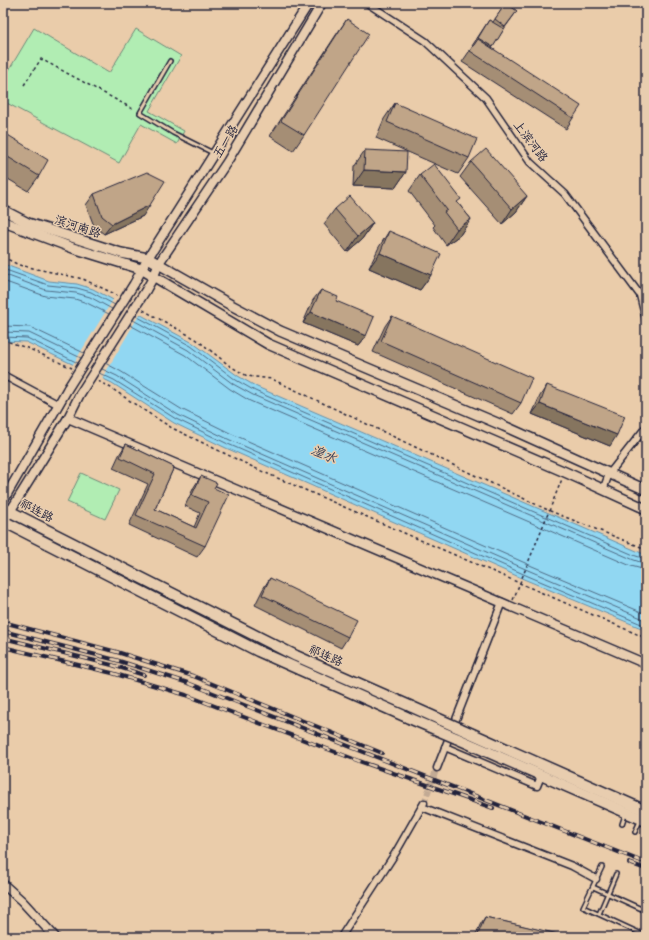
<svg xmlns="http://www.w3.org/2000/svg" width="649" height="940" font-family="Delius,'LXGW WenKai TC',sans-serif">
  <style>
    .green { fill: #b1edb3; stroke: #6a8877 }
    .water { fill: #91d7f2; stroke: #658fa9 }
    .pier { fill: #eaccaa }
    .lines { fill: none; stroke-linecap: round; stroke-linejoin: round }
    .shore { stroke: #4e6a84; stroke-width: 1 }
    .minor-tunnel { stroke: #c2aa94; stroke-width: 6; stroke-dasharray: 6 3; stroke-linecap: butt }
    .service-casing { stroke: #22223b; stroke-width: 6 }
    .minor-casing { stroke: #22223b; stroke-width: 9 }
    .tertiary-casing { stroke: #22223b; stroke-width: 11 }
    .secondary-casing { stroke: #22223b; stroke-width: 12 }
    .trunk-casing { stroke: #22223b; stroke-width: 13 }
    .path { stroke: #22223b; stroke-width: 1.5; stroke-dasharray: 3 3; stroke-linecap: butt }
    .service { stroke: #e8cdaf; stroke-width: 3 }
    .minor { stroke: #e8cdaf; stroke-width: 6 }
    .tertiary { stroke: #e8cdaf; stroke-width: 8 }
    .secondary { stroke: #e8cdaf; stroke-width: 9 }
    .trunk { stroke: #e8cdaf; stroke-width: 10 }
    .rail-casing { stroke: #22223b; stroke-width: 4 }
    .rail { stroke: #e8cdaf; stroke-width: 2.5; stroke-dasharray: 8; stroke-linecap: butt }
    .tertiary-bridge-casing { stroke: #22223b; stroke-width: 11; stroke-linecap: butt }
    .trunk-bridge-casing { stroke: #22223b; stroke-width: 13; stroke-linecap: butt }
    .tertiary-bridge { stroke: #e8cdaf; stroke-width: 8 }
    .trunk-bridge { stroke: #e8cdaf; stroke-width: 10 }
    .wall { fill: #a58e75; stroke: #22223b }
    .shaded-wall { fill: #86745f; stroke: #22223b }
    .building { fill: #c0a588; stroke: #22223b }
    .labels { text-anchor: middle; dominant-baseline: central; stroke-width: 3; stroke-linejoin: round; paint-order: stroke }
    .street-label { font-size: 12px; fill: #22223b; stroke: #e8cdaf }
    .water-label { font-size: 13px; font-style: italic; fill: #333d56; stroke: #e8cdaf }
  </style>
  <rect width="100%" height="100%" fill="#eaccaa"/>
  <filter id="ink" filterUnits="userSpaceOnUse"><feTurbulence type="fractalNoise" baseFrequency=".025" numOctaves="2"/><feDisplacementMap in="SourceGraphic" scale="8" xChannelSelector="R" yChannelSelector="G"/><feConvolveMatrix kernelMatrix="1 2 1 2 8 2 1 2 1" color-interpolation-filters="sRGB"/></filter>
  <g filter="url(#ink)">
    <g class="green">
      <polygon points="34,28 109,73 136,29 181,56 149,111 184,131 177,144 141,124 119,163 3,101 3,80"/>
      <polygon points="81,473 119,490 105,519 67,502"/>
    </g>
    <polygon class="water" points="3,264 49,281 77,284 93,289 193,343 238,376 257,387 646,555 646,630 526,580 226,448 174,423 112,383 26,342 3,341"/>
    <polygon class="pier" points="114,298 141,312 101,380 72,366"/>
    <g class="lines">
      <g class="shore">
        <polyline points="3,269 48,285 77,288 91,292 115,305"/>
        <polyline points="3,274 46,290 76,293 90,297 112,309"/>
        <polyline points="3,281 45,296 75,299 87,303 109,314"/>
        <polyline points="136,316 191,346 236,380 255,391 636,556 646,559"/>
        <polyline points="133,320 188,350 233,384 253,395 634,560 646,564"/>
        <polyline points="130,325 185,355 230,389 250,401 631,566 646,570"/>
        <polyline points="3,326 30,327 84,353"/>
        <polyline points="3,332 29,333 81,358"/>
        <polyline points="3,337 27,338 78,363"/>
        <polyline points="105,363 120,371 181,409 232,434 532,566 646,614"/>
        <polyline points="102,369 117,376 178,415 230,440 530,571 646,620"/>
        <polyline points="99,373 114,380 176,419 228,444 528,576 646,626"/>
      </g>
      <polyline class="minor-tunnel" points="424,803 437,768"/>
      <g class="service-casing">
        <g id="service">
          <polyline points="170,61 140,113 173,133 213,153"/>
          <polyline points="622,824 625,815"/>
          <polyline points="635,832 640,821"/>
          <polyline points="602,867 583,907 646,936"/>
          <polyline points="593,887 646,911"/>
          <polyline points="599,914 616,874"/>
        </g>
      </g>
      <g class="minor-casing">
        <g id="minor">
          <polyline points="367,3 425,41 486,98 530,162 565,194 640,295 646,320"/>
          <polyline points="3,375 59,405"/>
          <polyline points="603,490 609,474 646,427"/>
          <polyline points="445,747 537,786 541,776"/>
          <polyline points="437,768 502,602"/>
          <polyline points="422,807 572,866 596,879"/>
          <polyline points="341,937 396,852 424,803"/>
        </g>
      </g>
      <g class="tertiary-casing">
        <g id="tertiary">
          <polyline points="134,284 148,258 309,3"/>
          <polyline points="146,290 154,276 159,263 227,162 322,3"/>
          <polyline points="68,418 646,664"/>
          <polyline points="3,501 68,388"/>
          <polyline points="3,523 68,418 80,394"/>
          <polyline points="3,884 22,901 55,937"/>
        </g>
      </g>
      <g class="secondary-casing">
        <g id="secondary">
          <polyline points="3,210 28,223 121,253 148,258 231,305 280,331 504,426 646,490"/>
          <polyline points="3,221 9,224 73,248 141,269 268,344 565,472 646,509"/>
        </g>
      </g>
      <g class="trunk-casing">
        <g id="trunk">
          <polyline points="3,508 296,656 412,707"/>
          <polyline points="3,521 258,651 409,718"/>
          <polyline points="459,728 646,811"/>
          <polyline points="456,738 646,821"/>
        </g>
      </g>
      <g class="path">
        <polyline points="24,85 41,59 135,110"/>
        <polyline points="3,257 19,265 83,279 117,295"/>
        <polyline points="143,310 196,339 230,366 247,376 272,379 550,511 646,549"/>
        <polyline points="3,340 27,348 72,368"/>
        <polyline points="98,381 111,388 142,409 172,428 259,470 646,638"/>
        <polyline points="513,600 562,479"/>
      </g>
      <use href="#service" class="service"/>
      <use href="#minor" class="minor"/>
      <use href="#tertiary" class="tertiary"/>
      <use href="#secondary" class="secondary"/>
      <use href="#trunk" class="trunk"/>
      <g class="rail-casing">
        <g id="rail">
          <polyline points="3,622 117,652 193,676 382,753"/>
          <polyline points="3,631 116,660 188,683 646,863"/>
          <polyline points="3,638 112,665 144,675"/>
          <polyline points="3,647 112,673 186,695 359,761 493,808"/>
          <polyline points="629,863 646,869"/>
        </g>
      </g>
      <use href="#rail" class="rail"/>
      <g class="tertiary-bridge-casing">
        <g id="tertiary-bridge">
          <polyline points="68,388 134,284"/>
          <polyline points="80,394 146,290"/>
        </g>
      </g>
      <g class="trunk-bridge-casing">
        <g id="trunk-bridge">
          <polyline points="412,707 459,728"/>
          <polyline points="409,718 456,738"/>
        </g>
      </g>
      <use href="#tertiary-bridge" class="tertiary-bridge"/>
      <use href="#trunk-bridge" class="trunk-bridge"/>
    </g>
    <g class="wall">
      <polygon points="506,3 517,11 504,29 492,48 573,118 566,129 462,62 473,46 472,46 489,20 493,22"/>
      <polygon points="347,19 304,135 293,151 270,136 336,35"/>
      <polygon points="395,103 469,158 458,174 376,138 384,119"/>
      <polygon points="3,132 39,176 28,191 3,176"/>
      <polygon points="365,150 406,172 395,188 353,186 354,166"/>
      <polygon points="471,162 527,196 516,212 502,224 460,177"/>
      <polygon points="420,175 458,203 471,219 460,235 446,245 433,227 435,225 409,191"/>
      <polygon points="94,194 143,216 104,234 94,226 86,205"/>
      <polygon points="335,209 373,223 362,239 347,252 324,224"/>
      <polygon points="389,231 431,275 420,290 369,268 379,247"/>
      <polygon points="321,290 336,301 366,336 358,346 303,323 313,300"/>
      <polygon points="392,316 521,403 513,414 373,352 385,326"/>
      <polygon points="547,385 610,446 532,414 540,396"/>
      <polygon points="126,444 174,467 155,509 194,527 200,513 185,506 194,487 201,476 214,488 205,546 197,557 129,525 148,484 113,468 119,455"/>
      <polygon points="270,578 348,637 341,648 255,605 263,589"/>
      <polygon points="485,917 569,937 475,937 480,925"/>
    </g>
    <g class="shaded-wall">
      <polygon points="364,170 406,172 395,188 353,186"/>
      <polygon points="527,196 516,212 502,224 512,209"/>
      <polygon points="150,205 143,216 104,234 112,224"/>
      <polygon points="471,219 460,235 446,245 457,229"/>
      <polygon points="373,223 362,239 347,252 358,236"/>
      <polygon points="380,253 431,275 420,290 369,268"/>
      <polygon points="311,312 366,336 358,346 303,323"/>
      <polygon points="540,404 617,435 610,446 532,414"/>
    </g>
    <g class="building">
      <polygon points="506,3 517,11 505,27 495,19"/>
      <polygon points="347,19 369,34 304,135 281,121"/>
      <polygon points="489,20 504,29 493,47 478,38"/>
      <polygon points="478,39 581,106 573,118 470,51"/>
      <polygon points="395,103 477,139 469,158 387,122"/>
      <polygon points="3,132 48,160 39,176 3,154"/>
      <polygon points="486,149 527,196 512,209 471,162"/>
      <polygon points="365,150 407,152 406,172 364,170"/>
      <polygon points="434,164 461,199 457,202 471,219 457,229 444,212 447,210 420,175"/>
      <polygon points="147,172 165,181 150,205 112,224 102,216 94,194"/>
      <polygon points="350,196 373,223 358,236 335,209"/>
      <polygon points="389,231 441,254 431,275 380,253"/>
      <polygon points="321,290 338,297 336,301 374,317 366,336 311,312"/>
      <polygon points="392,316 532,378 521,403 381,341"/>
      <polygon points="547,385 625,416 617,435 540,404"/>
      <polygon points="126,444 174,467 155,509 196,528 208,502 192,495 201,476 217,483 214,488 229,495 205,546 136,515 155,474 120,457"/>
      <polygon points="270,578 357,620 348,637 262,595"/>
      <polygon points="485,917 567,936 569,937 477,937"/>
    </g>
  </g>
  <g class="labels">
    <g class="street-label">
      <text transform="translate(225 141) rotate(-59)">五一路</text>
      <text transform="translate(531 141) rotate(53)">上滨河路</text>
      <text transform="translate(78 226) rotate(18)">滨河南路</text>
      <text transform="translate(37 510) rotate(27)">祁连路</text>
      <text transform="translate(326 655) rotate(24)">祁连路</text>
    </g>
    <g class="water-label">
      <text transform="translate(324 454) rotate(23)">湟水</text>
    </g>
  </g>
  <rect width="649" height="940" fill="none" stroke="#e8cdaf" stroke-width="16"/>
  <rect x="8" y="8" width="633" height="924" fill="none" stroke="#22223b" stroke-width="1.5" filter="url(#ink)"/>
</svg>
